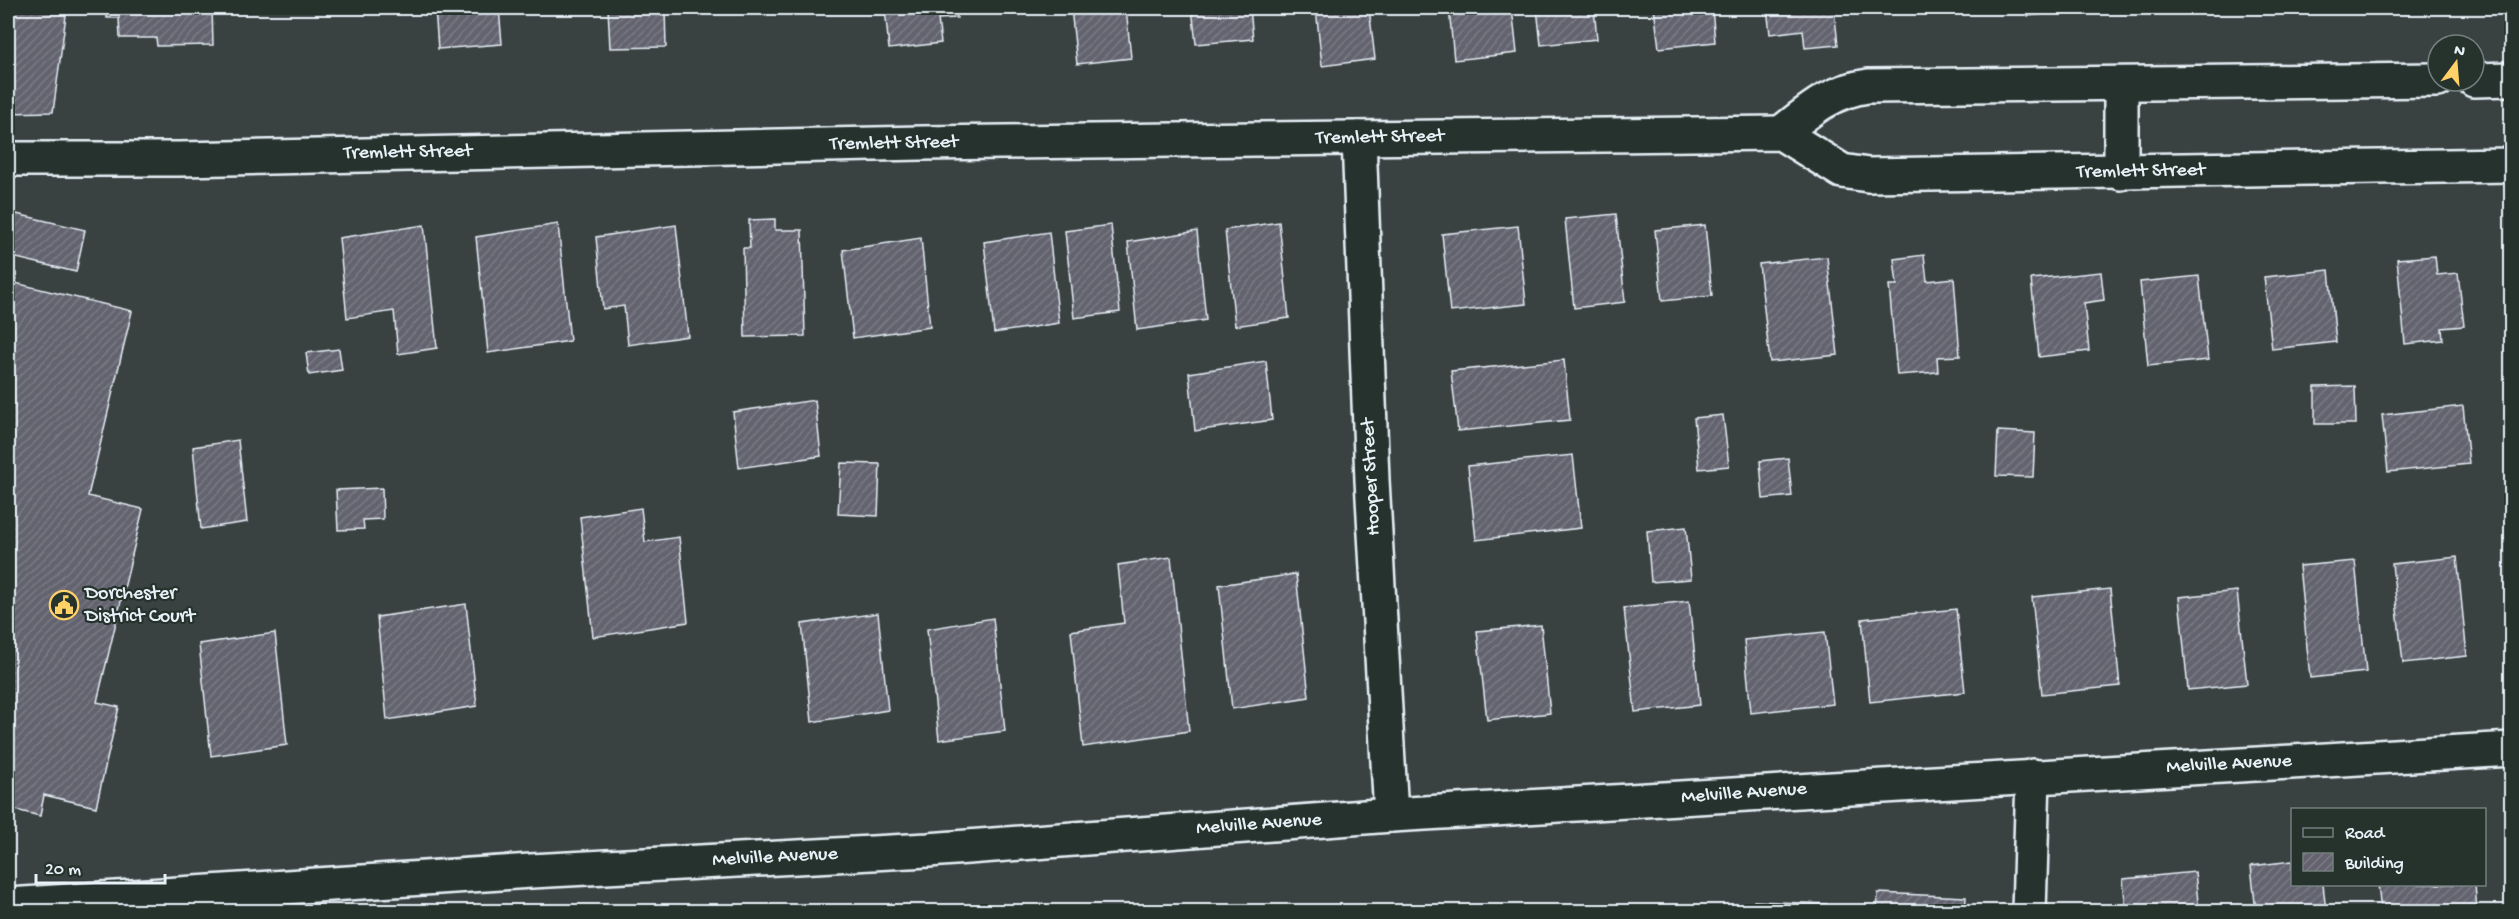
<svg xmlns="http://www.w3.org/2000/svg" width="2519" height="919" font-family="'Gochi Hand',sans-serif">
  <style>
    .building { fill: url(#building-hatch); stroke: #e8f1f8; stroke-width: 1.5 }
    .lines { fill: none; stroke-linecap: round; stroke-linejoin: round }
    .minor-casing { stroke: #e8f1f8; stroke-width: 38 }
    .tertiary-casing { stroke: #e8f1f8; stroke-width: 38 }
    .minor { stroke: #26332d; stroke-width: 33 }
    .tertiary { stroke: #26332d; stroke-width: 33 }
    .labels { text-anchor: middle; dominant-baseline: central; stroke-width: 4.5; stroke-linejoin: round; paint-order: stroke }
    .street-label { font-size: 20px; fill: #e8f1f8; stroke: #26332d }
    .poi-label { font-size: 20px; fill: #e8f1f8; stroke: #26332d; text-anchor: start }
  </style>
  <defs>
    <pattern id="building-hatch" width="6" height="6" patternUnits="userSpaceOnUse" patternTransform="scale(1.5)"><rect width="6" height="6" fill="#64636f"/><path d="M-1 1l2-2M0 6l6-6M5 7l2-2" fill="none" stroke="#7a7a84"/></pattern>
  </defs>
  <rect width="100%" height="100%" fill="#394141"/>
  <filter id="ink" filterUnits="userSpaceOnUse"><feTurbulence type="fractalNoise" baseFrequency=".0167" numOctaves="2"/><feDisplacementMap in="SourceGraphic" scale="12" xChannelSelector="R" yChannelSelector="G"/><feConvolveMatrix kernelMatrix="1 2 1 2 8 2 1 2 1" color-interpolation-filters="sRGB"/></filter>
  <g filter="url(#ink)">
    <g class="building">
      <polygon points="8,8 67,8 53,112 8,113"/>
      <polygon points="107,8 212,8 213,45 157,46 156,38 120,38 119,18 107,18"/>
      <polygon points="435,8 499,8 502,44 438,49"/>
      <polygon points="608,8 665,8 666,47 610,48"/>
      <polygon points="885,8 956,8 957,18 938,19 941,43 889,49"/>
      <polygon points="1071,8 1126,8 1131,58 1077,64"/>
      <polygon points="1192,8 1250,8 1253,39 1196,44"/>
      <polygon points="1316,8 1369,8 1375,59 1322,66"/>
      <polygon points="1449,8 1512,8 1517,53 1454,60"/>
      <polygon points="1537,8 1594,8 1597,39 1541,45"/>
      <polygon points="1654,8 1712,8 1715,42 1659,48"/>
      <polygon points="1767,8 1834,8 1838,45 1805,48 1803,30 1770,34"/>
      <polygon points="1897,8 1939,8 1939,9 1898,13"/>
      <polygon points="2027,8 2084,8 2084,10 2028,16"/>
      <polygon points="8,212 85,230 76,272 8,256"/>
      <polygon points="1616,214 1625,302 1574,308 1565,219"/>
      <polygon points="775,219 775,230 802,230 805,336 745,337 743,248 750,248 749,220"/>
      <polygon points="1279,222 1289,318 1235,326 1225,230"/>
      <polygon points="558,224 570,341 488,353 476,237"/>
      <polygon points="424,225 437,348 398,354 394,311 347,318 339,238"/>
      <polygon points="676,225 688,336 628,345 624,306 603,309 596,237"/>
      <polygon points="1111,225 1120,312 1074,318 1065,231"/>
      <polygon points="1705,225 1712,296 1662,301 1655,230"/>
      <polygon points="1518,226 1526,304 1450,312 1442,234"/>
      <polygon points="1197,231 1206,320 1137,330 1128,242"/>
      <polygon points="1049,232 1059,323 994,333 984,242"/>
      <polygon points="921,238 930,327 853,338 843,250"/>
      <polygon points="1924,255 1927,281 1954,278 1960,356 1937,357 1938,372 1897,375 1889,285 1897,285 1894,259"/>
      <polygon points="2435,256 2437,275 2458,273 2464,326 2442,328 2443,340 2405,344 2397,259"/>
      <polygon points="1827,257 1838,355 1770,362 1759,264"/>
      <polygon points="2329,270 2336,342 2272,349 2264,277"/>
      <polygon points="8,271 17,273 15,283 132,311 88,496 143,509 97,702 119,707 96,807 44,795 40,816 8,808"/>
      <polygon points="2101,272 2104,300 2084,303 2089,351 2039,357 2031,279"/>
      <polygon points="2199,276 2208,360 2148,366 2140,282"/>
      <polygon points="339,349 342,370 309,375 306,353"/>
      <polygon points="1564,360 1570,420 1458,431 1451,371"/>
      <polygon points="1266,361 1272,420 1195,431 1189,373"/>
      <polygon points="2355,386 2356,424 2315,424 2315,387"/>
      <polygon points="815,400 821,456 739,468 733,412"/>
      <polygon points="2463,406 2469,464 2388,472 2382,415"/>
      <polygon points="1723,415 1729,466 1699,469 1694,418"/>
      <polygon points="1998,431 2035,433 2033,477 1996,476"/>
      <polygon points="238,440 247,522 201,529 193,447"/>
      <polygon points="1573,455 1581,528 1476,540 1468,466"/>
      <polygon points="1788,458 1792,496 1763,499 1760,461"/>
      <polygon points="841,463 880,464 878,516 838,514"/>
      <polygon points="382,488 383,519 363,520 364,529 338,530 336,490"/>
      <polygon points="641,508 645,542 679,537 688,622 593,637 580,517"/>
      <polygon points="1686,527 1691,579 1651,582 1647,531"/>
      <polygon points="1171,557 1189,731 1083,747 1071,631 1124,623 1118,565"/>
      <polygon points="2457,557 2467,656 2403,663 2392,564"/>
      <polygon points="2355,561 2366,672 2310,678 2299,566"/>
      <polygon points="1296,574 1309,697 1232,709 1219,585"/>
      <polygon points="2110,589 2120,686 2042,694 2032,597"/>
      <polygon points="2237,591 2247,684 2188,690 2179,597"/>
      <polygon points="1689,601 1700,705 1635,712 1624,608"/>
      <polygon points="466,604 477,706 387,720 377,617"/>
      <polygon points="1956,609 1965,692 1870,702 1862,619"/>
      <polygon points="878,613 888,710 812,722 802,624"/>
      <polygon points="993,618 1005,731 939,740 927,629"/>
      <polygon points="1541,625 1550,713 1487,720 1477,631"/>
      <polygon points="1825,632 1833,704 1751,713 1744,640"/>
      <polygon points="275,633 287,745 211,756 199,644"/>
      <polygon points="2292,861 2292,884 2323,884 2326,912 2256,912 2251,866"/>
      <polygon points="2195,872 2199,912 2126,912 2123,879"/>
      <polygon points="2378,884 2475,884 2477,912 2381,912"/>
      <polygon points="1878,893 1966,897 1965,912 1877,912"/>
      <polygon points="1754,901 1827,904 1826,912 1754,912"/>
    </g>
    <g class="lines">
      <g class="minor-casing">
        <g id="minor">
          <polyline points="2474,80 2512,79"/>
          <polyline points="2121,84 2121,173"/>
          <path d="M1781,133C1809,111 1831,91 1868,86L2438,80"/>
          <polyline points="1359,138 1372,480 1391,815"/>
          <polyline points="8,159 179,159 922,143 1781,133 1842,171 1868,175 2512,165"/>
          <polyline points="2029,912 2033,776"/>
        </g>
      </g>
      <g class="tertiary-casing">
        <polyline id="tertiary" points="8,905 531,871 928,850 1391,815 2512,749"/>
      </g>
      <use href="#minor" class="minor"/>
      <use href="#tertiary" class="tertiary"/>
    </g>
  </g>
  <defs>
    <g id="civic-ring" transform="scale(1.5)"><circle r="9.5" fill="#26332d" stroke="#ffd166" stroke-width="1.5"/><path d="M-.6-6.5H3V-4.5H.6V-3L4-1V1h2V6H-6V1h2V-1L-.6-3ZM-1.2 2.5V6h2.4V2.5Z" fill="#ffd166"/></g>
  </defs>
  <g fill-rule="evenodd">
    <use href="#civic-ring" x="64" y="605"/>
  </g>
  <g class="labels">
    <g class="street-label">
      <text transform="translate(1380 138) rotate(-1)">Tremlett Street</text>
      <text transform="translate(894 144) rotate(-1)">Tremlett Street</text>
      <text transform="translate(408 153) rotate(-1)">Tremlett Street</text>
      <text transform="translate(2141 172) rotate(-1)">Tremlett Street</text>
      <text transform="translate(1372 477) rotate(-93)">Hooper Street</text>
      <text transform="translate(2229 765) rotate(-3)">Melville Avenue</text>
      <text transform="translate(1744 794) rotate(-4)">Melville Avenue</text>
      <text transform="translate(1259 825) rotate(-4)">Melville Avenue</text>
      <text transform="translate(775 858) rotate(-3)">Melville Avenue</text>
    </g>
    <g class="poi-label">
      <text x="85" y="594">Dorchester<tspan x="85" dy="23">District Court</tspan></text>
    </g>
  </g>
  <rect width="2519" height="919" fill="none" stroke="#26332d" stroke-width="30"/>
  <rect x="15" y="15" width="2489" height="889" fill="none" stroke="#e8f1f8" stroke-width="2" filter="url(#ink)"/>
  <rect x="2291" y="808" width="195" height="78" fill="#26332d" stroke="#747f7e" stroke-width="1.5"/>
  <rect x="2303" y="828" width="30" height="9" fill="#26332d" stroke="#747f7e" stroke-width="1.5"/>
  <text x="2345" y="838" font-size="18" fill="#e8f1f8">Road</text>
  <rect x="2303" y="853" width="30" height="18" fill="url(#building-hatch)" stroke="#747f7e" stroke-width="1.5"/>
  <text x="2345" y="868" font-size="18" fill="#e8f1f8">Building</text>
  <g transform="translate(2456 63) rotate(16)"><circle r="28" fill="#26332d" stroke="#747f7e" stroke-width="1.5"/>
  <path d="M0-4.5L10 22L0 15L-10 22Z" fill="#ffd166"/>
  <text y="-9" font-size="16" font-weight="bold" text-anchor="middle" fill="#e8f1f8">N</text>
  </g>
  <path d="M36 874v9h129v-9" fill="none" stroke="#e8f1f8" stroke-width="3"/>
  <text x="45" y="874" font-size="18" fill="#e8f1f8" stroke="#26332d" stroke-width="4.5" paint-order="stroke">20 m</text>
</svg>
